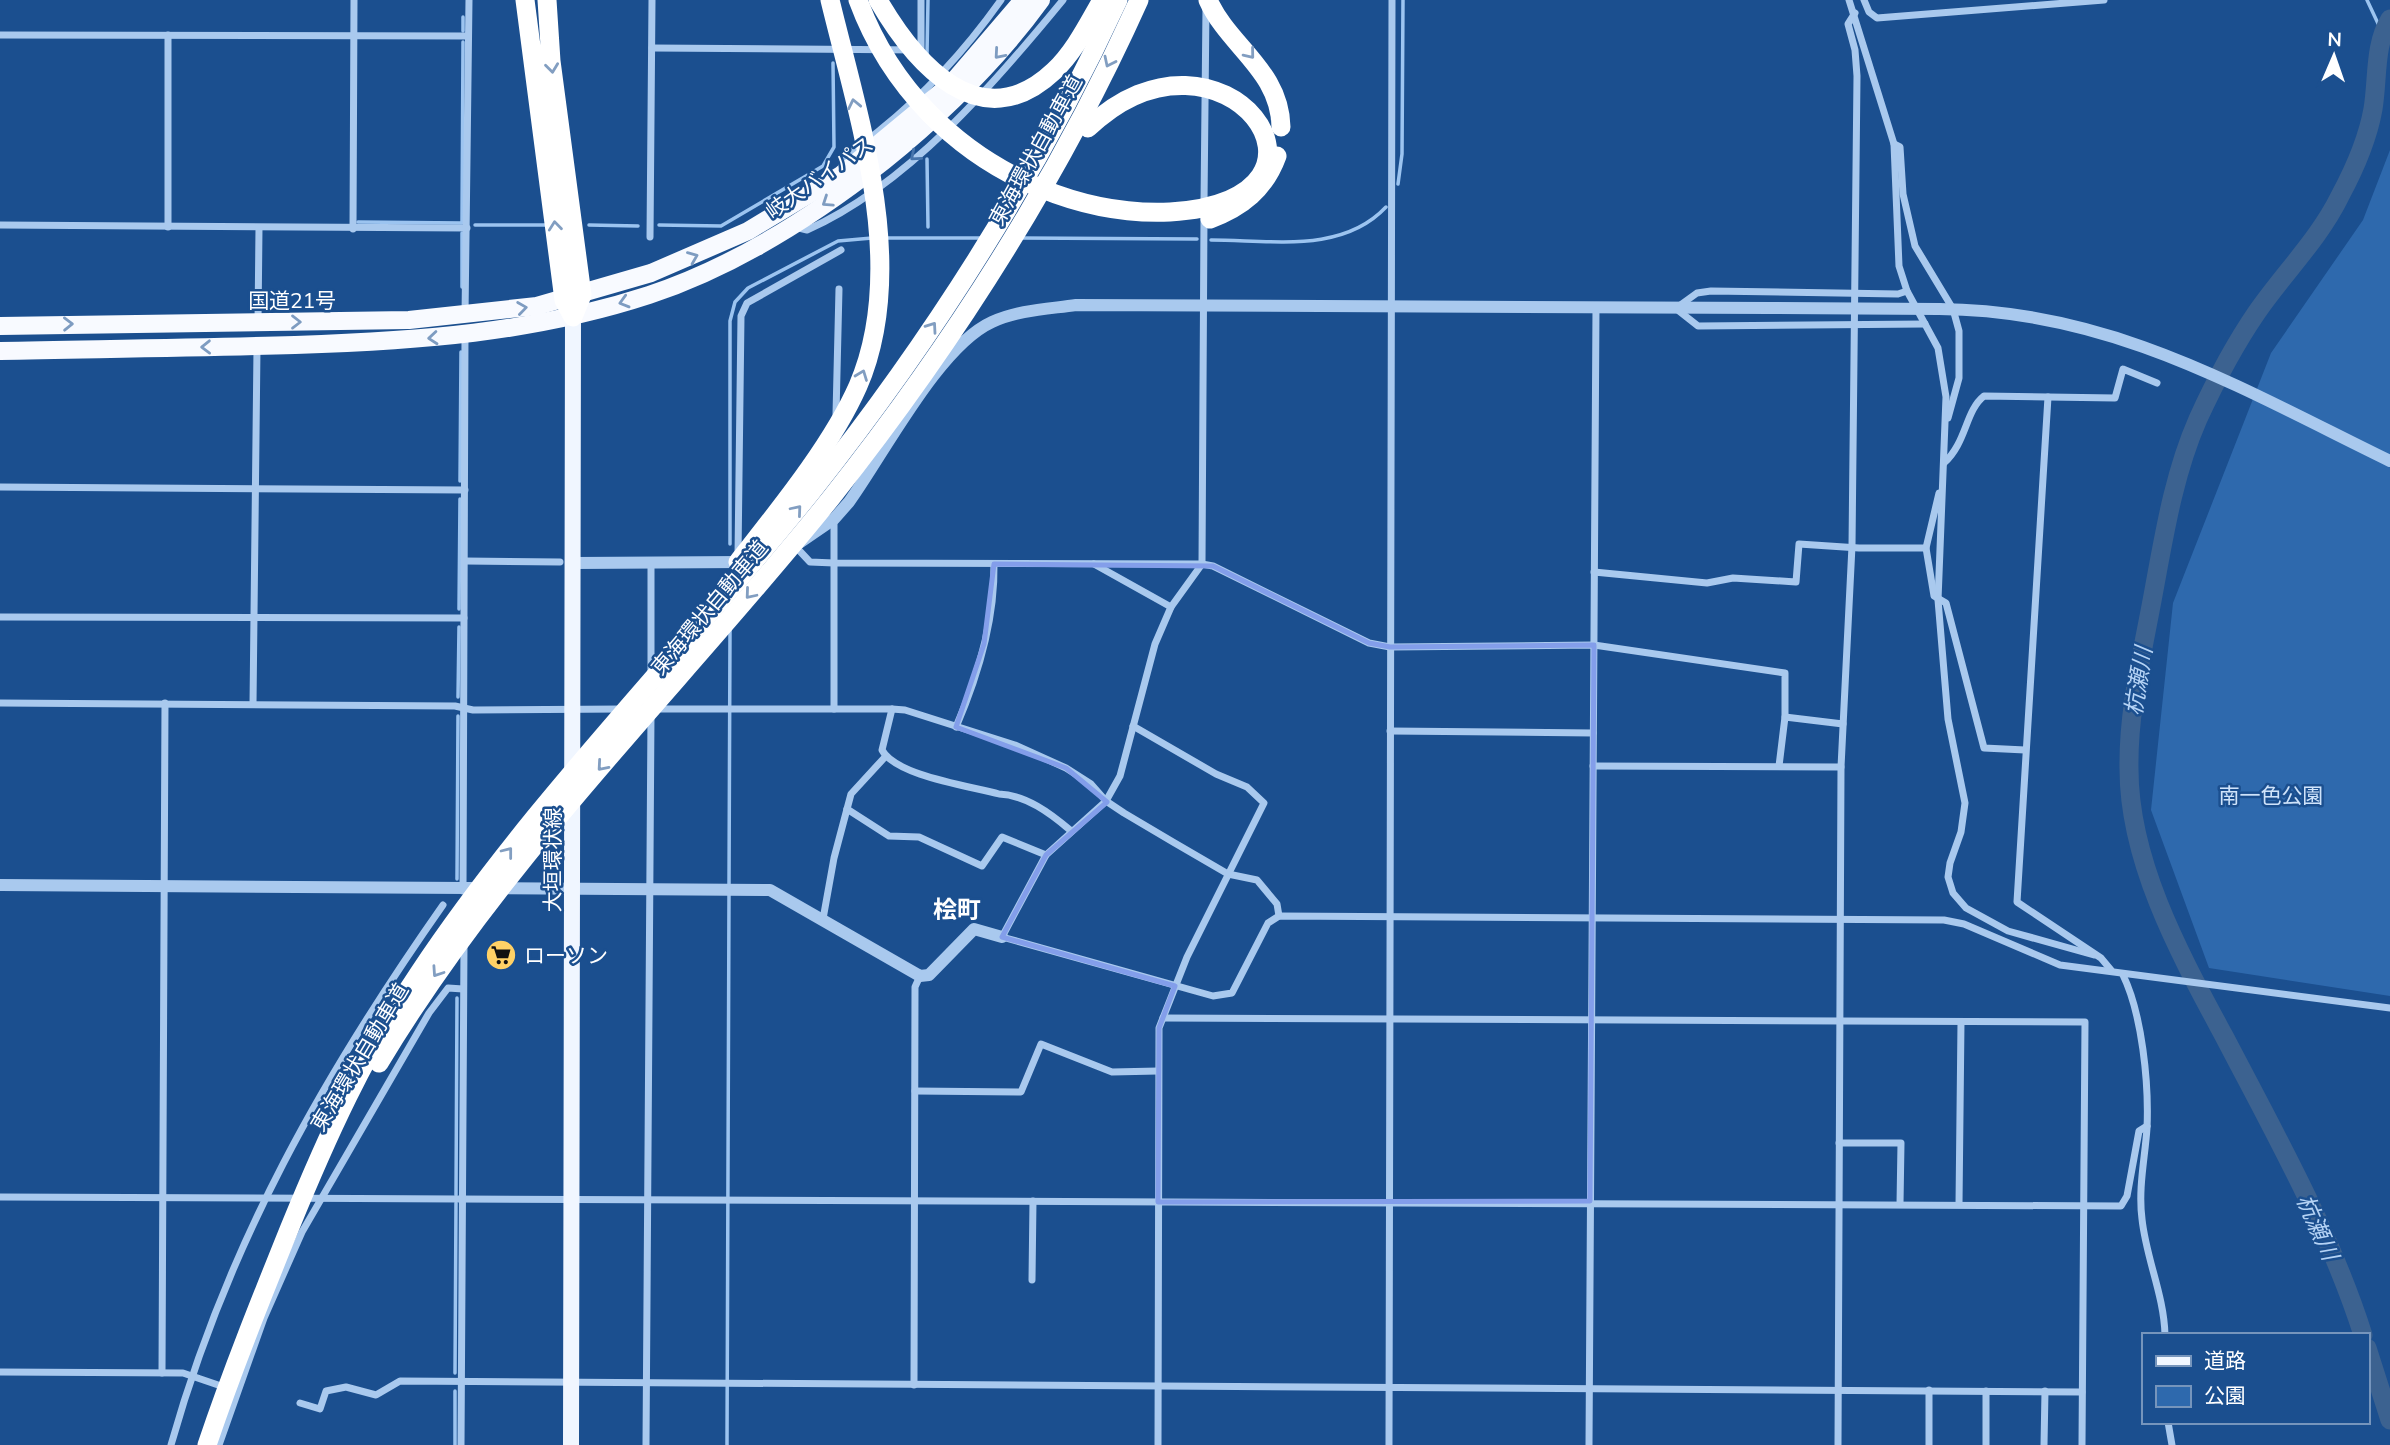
<svg xmlns="http://www.w3.org/2000/svg" width="2390" height="1445" font-family="Mulish,'Noto Sans JP',sans-serif">
  <style>
    .green { fill: #2e69ad }
    .lines { fill: none; stroke-linecap: round; stroke-linejoin: round }
    .stream { stroke: #9cc4f0; stroke-width: 3.5 }
    .river { stroke: #3c6290; stroke-width: 19 }
    .minor { stroke: #a9c9ee; stroke-width: 7 }
    .tertiary { stroke: #a9c9ee; stroke-width: 12 }
    .primary { stroke: #f0f6ff; stroke-width: 16 }
    .trunk { stroke: #f8faff; stroke-width: 18 }
    .motorway { stroke: #fff; stroke-width: 19 }
    .tertiary-bridge { stroke: #a9c9ee; stroke-width: 12 }
    .motorway-bridge { stroke: #fff; stroke-width: 19 }
    .oneway { stroke: #7e9cc1 }
    .oneway2 { stroke: #829ec1 }
    .oneway3 { stroke: #4674ac }
    .marked { fill: none; stroke: #839eea; stroke-width: 5; stroke-linejoin: round }
    .labels { text-anchor: middle; dominant-baseline: central; stroke-width: 5; stroke-linejoin: round; paint-order: stroke }
    .street-label { font-size: 21px; fill: #fff; stroke: #1b4f8f }
    .park-label { font-size: 21px; fill: #cfe3fa; stroke: #1b4f8f }
    .poi-label { font-size: 21px; fill: #fff; stroke: #1b4f8f; text-anchor: start }
    .water-label { font-size: 23px; font-style: italic; fill: #b5d3f5; stroke: #1b4f8f }
    .quarter-label { font-size: 24px; font-weight: bold; fill: #fff; stroke: #1b4f8f }
  </style>
  <rect width="100%" height="100%" fill="#1b4f8f"/>
  <polygon class="green" points="2390,150 2390,996 2209,968 2151,810 2173,603 2271,353 2363,220"/>
  <g class="lines">
    <g class="stream">
      <polyline points="2367,0 2382,32"/>
      <polyline points="463,31 463,17"/>
      <polyline points="927,54 928,0"/>
      <polyline points="927,159 928,227"/>
      <polyline points="1398,184 1402,154 1403,0"/>
      <polyline points="358,222 462,223 463,42"/>
      <polyline points="475,225 548,225"/>
      <polyline points="589,225 638,226"/>
      <polyline points="659,225 721,226 823,166 834,147 833,63"/>
      <polyline points="884,238 981,238"/>
      <polyline points="1020,238 1197,239"/>
      <path d="M1211,240C1271,240 1342,254 1386,207"/>
      <polyline points="462,287 462,233"/>
      <polyline points="460,481 461,352"/>
      <polyline points="730,544 730,321 735,302 748,288 838,241 872,238"/>
      <polyline points="459,609 460,499"/>
      <polyline points="458,697 459,627"/>
      <polyline points="457,879 458,716"/>
      <polyline points="729,885 730,630"/>
      <polyline points="456,1195 457,998"/>
      <polyline points="455,1373 456,1203"/>
      <polyline points="455,1445 455,1391"/>
      <polyline points="727,1445 729,893"/>
    </g>
    <g class="river">
      <path d="M2363,1335C2330,1231 2274,1132 2224,1036C2181,956 2129,863 2129,769C2128,714 2141,659 2151,606C2163,543 2172,478 2198,419C2214,384 2235,344 2257,312C2284,273 2319,239 2340,196C2354,170 2368,137 2373,109C2378,79 2374,45 2390,19"/>
      <polyline points="2367,1348 2390,1420"/>
    </g>
    <g class="minor">
      <polyline points="1849,0 1894,144 1900,147 1903,194 1915,246 1953,309 1959,331 1959,378 1948,418"/>
      <polyline points="1864,0 1869,12 1877,18 2104,0"/>
      <polyline points="0,35 468,36"/>
      <polyline points="168,35 168,227"/>
      <polyline points="652,48 921,50 921,0"/>
      <polyline points="1894,144 1899,266 1907,291 1938,348 1946,397 1938,600 1948,719 1965,803 1961,832 1950,863 1948,877 1953,893 1966,908 2008,931 2094,955"/>
      <path d="M841,171C841,151 867,142 880,130C926,93 967,48 1001,0"/>
      <polyline points="1204,202 1206,7"/>
      <polyline points="1204,217 1202,564 1171,607 1155,644 1120,776 1106,801 1046,855 1002,937 1213,996 1232,993 1268,923 1279,916 1944,920 1964,924 2060,965 2390,1008"/>
      <polyline points="0,225 467,228"/>
      <path d="M795,227L807,230C908,185 994,84 1063,0"/>
      <polyline points="353,229 354,0"/>
      <polyline points="650,237 652,0"/>
      <polyline points="1679,306 1697,293 1711,291 1898,294 1907,291"/>
      <polyline points="1679,311 1698,326 1925,324"/>
      <polyline points="465,315 469,0"/>
      <polyline points="258,322 259,228"/>
      <polyline points="2048,397 2017,902 2101,958 2111,970"/>
      <polyline points="836,414 839,289"/>
      <path d="M1944,463C1967,442 1965,411 1984,396L2115,398L2123,369L2157,383"/>
      <polyline points="0,487 465,490"/>
      <polyline points="1939,493 1926,548 1934,596 1946,603 1984,748 2025,750"/>
      <polyline points="834,517 834,709"/>
      <polyline points="795,546 810,562 834,563 1202,564 1213,566 1369,643 1390,647 1594,645 1785,673 1785,717"/>
      <polyline points="738,555 741,316 747,303 841,250"/>
      <polyline points="465,561 560,562"/>
      <polyline points="1094,564 1171,607"/>
      <polyline points="1594,572 1707,583 1733,578 1796,582 1799,544 1859,548 1926,548"/>
      <polyline points="0,617 464,618"/>
      <polyline points="651,674 651,565"/>
      <polyline points="0,703 455,706 473,710 622,709"/>
      <polyline points="253,704 257,348"/>
      <polyline points="655,709 892,709 905,710 1015,745 1066,768 1091,784 1106,801 1124,813 1173,842 1228,874 1257,880 1277,904 1279,916"/>
      <path d="M892,709L882,750C896,776 970,786 999,794C1026,795 1050,813 1070,830"/>
      <polyline points="1133,726 1216,774 1247,787 1264,803 1187,957 1159,1028 1158,1445"/>
      <path d="M956,727C978,676 995,620 994,564"/>
      <polyline points="1390,731 1593,733"/>
      <polyline points="1593,766 1841,767"/>
      <polyline points="1779,766 1785,717 1843,724"/>
      <polyline points="847,809 889,836 919,837 982,866 1002,837 1046,855"/>
      <polyline points="463,891 465,335"/>
      <polyline points="823,919 834,858 851,794 885,757"/>
      <path d="M2123,975C2142,1014 2149,1083 2147,1128C2145,1158 2138,1188 2142,1219C2146,1258 2164,1295 2165,1335"/>
      <polyline points="1163,1018 2085,1022 2082,1445"/>
      <polyline points="915,1091 1021,1092 1041,1044 1112,1072 1158,1071"/>
      <polyline points="1839,1143 1901,1143 1900,1204"/>
      <polyline points="0,1197 2121,1206 2127,1196 2139,1131 2147,1126"/>
      <polyline points="1959,1204 1961,1022"/>
      <polyline points="1032,1280 1033,1201"/>
      <polyline points="0,1372 183,1373 224,1387"/>
      <polyline points="162,1373 165,703"/>
      <polyline points="914,1385 915,987 920,976"/>
      <polyline points="300,1403 320,1409 326,1391 346,1387 376,1395 400,1381 2082,1392"/>
      <polyline points="2168,1422 2172,1445"/>
      <path d="M171,1445C228,1243 323,1076 443,905"/>
      <polyline points="219,1445 264,1318 302,1232 429,1013 448,988 463,989"/>
      <polyline points="461,1445 464,945"/>
      <polyline points="646,1445 651,714"/>
      <polyline points="1389,1445 1392,0"/>
      <polyline points="1589,1445 1596,307"/>
      <polyline points="1838,1445 1841,767 1852,546 1857,76 1855,50 1848,24 1855,13"/>
      <polyline points="1929,1445 1929,1390"/>
      <polyline points="1986,1445 1986,1391"/>
      <polyline points="2044,1445 2045,1391"/>
    </g>
    <g class="tertiary">
      <path d="M1939,309C2111,310 2240,388 2390,461"/>
      <path d="M799,543L834,519L849,502C885,452 939,346 992,322C1018,310 1048,309 1076,305L1770,308"/>
      <polyline points="575,563 743,562"/>
      <polyline points="0,885 770,890 920,976 929,975 974,929 1002,937"/>
    </g>
    <polyline class="primary" points="571,1445 573,317"/>
    <g class="trunk">
      <polyline points="0,326 409,320 537,306 651,273 748,231 841,175 951,84 1023,0"/>
      <path d="M0,351C98,349 197,348 295,345C416,341 533,333 649,295C734,267 814,216 884,161C943,113 996,62 1041,0"/>
    </g>
    <polyline class="motorway" points="525,0 564,300 573,317 582,295 551,61 547,0"/>
    <polyline class="tertiary-bridge" points="1770,308 1939,309"/>
    <g class="motorway-bridge">
      <path d="M858,0C890,87 956,153 1040,188C1081,205 1126,214 1170,212C1370,200 1222,0 1088,128"/>
      <path d="M878,0C914,62 980,141 1054,71C1075,51 1088,24 1102,0"/>
      <path d="M1208,0C1229,47 1280,70 1281,127"/>
      <path d="M1210,219C1242,207 1265,189 1277,156"/>
      <path d="M738,562C778,511 832,445 858,386C909,268 859,120 830,0"/>
      <path d="M379,1063C504,855 680,686 831,498C952,345 1059,178 1139,0"/>
      <path d="M207,1445C232,1371 261,1299 290,1227C326,1139 365,1052 419,973C534,800 683,653 812,491C932,340 1037,175 1118,0"/>
    </g>
  </g>
  <defs><path id="oneway-chevron" d="M-2-3.5L2.5 0L-2 3.5" fill="none" stroke-width="1.6" stroke-linecap="round" stroke-linejoin="round" transform="scale(1.75)"/></defs>
  <g class="oneway">
    <use href="#oneway-chevron" transform="translate(999 54) rotate(131)"/>
    <use href="#oneway-chevron" transform="translate(827 202) rotate(146)"/>
    <use href="#oneway-chevron" transform="translate(693 257) rotate(-22)"/>
    <use href="#oneway-chevron" transform="translate(624 302) rotate(164)"/>
    <use href="#oneway-chevron" transform="translate(522 308) rotate(-8)"/>
    <use href="#oneway-chevron" transform="translate(296 322)"/>
    <use href="#oneway-chevron" transform="translate(68 324) rotate(-1)"/>
    <use href="#oneway-chevron" transform="translate(433 338) rotate(175)"/>
    <use href="#oneway-chevron" transform="translate(206 347) rotate(179)"/>
  </g>
  <g class="oneway2">
    <use href="#oneway-chevron" transform="translate(1250 54) rotate(51)"/>
    <use href="#oneway-chevron" transform="translate(1109 62) rotate(116)"/>
    <use href="#oneway-chevron" transform="translate(552 68) rotate(83)"/>
    <use href="#oneway-chevron" transform="translate(854 104) rotate(-102)"/>
    <use href="#oneway-chevron" transform="translate(555 226) rotate(-96)"/>
    <use href="#oneway-chevron" transform="translate(932 327) rotate(-55)"/>
    <use href="#oneway-chevron" transform="translate(862 375) rotate(-69)"/>
    <use href="#oneway-chevron" transform="translate(797 510) rotate(-50)"/>
    <use href="#oneway-chevron" transform="translate(750 594) rotate(130)"/>
    <use href="#oneway-chevron" transform="translate(602 766) rotate(131)"/>
    <use href="#oneway-chevron" transform="translate(508 852) rotate(-52)"/>
    <use href="#oneway-chevron" transform="translate(437 972) rotate(124)"/>
  </g>
  <use class="oneway3" href="#oneway-chevron" transform="translate(915 156) rotate(140)"/>
  <path class="marked" d="M994,564L1213,566L1369,643L1390,647L1594,645L1590,1201L1158,1202L1159,1028L1175,986L1002,937L1046,855L1107,802L1066,768L956,727L984,644Z"/>
  <defs>
    <g id="supermarket-disc" transform="scale(1.575)"><circle r="9.5" fill="#ffd166" stroke="#1b4f8f"/><path d="M-6-5.5h2.5l.6 2H6L4.5 2H-2.5L-4.4-4H-6ZM-1.5 3.2a1.3 1.3 0 1 0 .1 0ZM3 3.2a1.3 1.3 0 1 0 .1 0Z" fill="#111"/></g>
  </defs>
  <g fill-rule="evenodd">
    <use href="#supermarket-disc" x="501" y="955"/>
  </g>
  <g class="labels">
    <g class="street-label">
      <text transform="translate(1035 150) rotate(-61)">東海環状自動車道</text>
      <text transform="translate(819 177) rotate(-35)">岐大バイパス</text>
      <text x="292" y="300">国道21号</text>
      <text transform="translate(709 607) rotate(-50)">東海環状自動車道</text>
      <text transform="translate(552 860) rotate(-90)">大垣環状線</text>
      <text transform="translate(359 1057) rotate(-59)">東海環状自動車道</text>
    </g>
    <g class="park-label">
      <text x="2271" y="795">南一色公園</text>
    </g>
    <g class="poi-label">
      <text x="524" y="955">ローソン</text>
    </g>
    <g class="water-label">
      <text transform="translate(2138 681) rotate(-81)">杭瀬川</text>
      <text transform="translate(2318 1227) rotate(66)">杭瀬川</text>
    </g>
    <g class="quarter-label">
      <text x="957" y="909">桧町</text>
    </g>
  </g>
  <rect x="2142" y="1333" width="228" height="91" fill="#1b4f8f" stroke="#7695bc" stroke-width="2"/>
  <rect x="2156" y="1356" width="35" height="10" fill="#f0f6ff" stroke="#7695bc" stroke-width="2"/>
  <text x="2204" y="1368" font-size="21" fill="#ffffff">道路</text>
  <rect x="2156" y="1386" width="35" height="21" fill="#2e69ad" stroke="#7695bc" stroke-width="2"/>
  <text x="2204" y="1403" font-size="21" fill="#ffffff">公園</text>
  <g transform="translate(2334 56) rotate(2)" stroke="#1b4f8f" stroke-width="5" paint-order="stroke">
  <path d="M0-5L12 26L0 18L-12 26Z" fill="#ffffff"/>
  <text y="-10" font-size="19" font-weight="bold" text-anchor="middle" fill="#ffffff">N</text>
  </g>
</svg>
